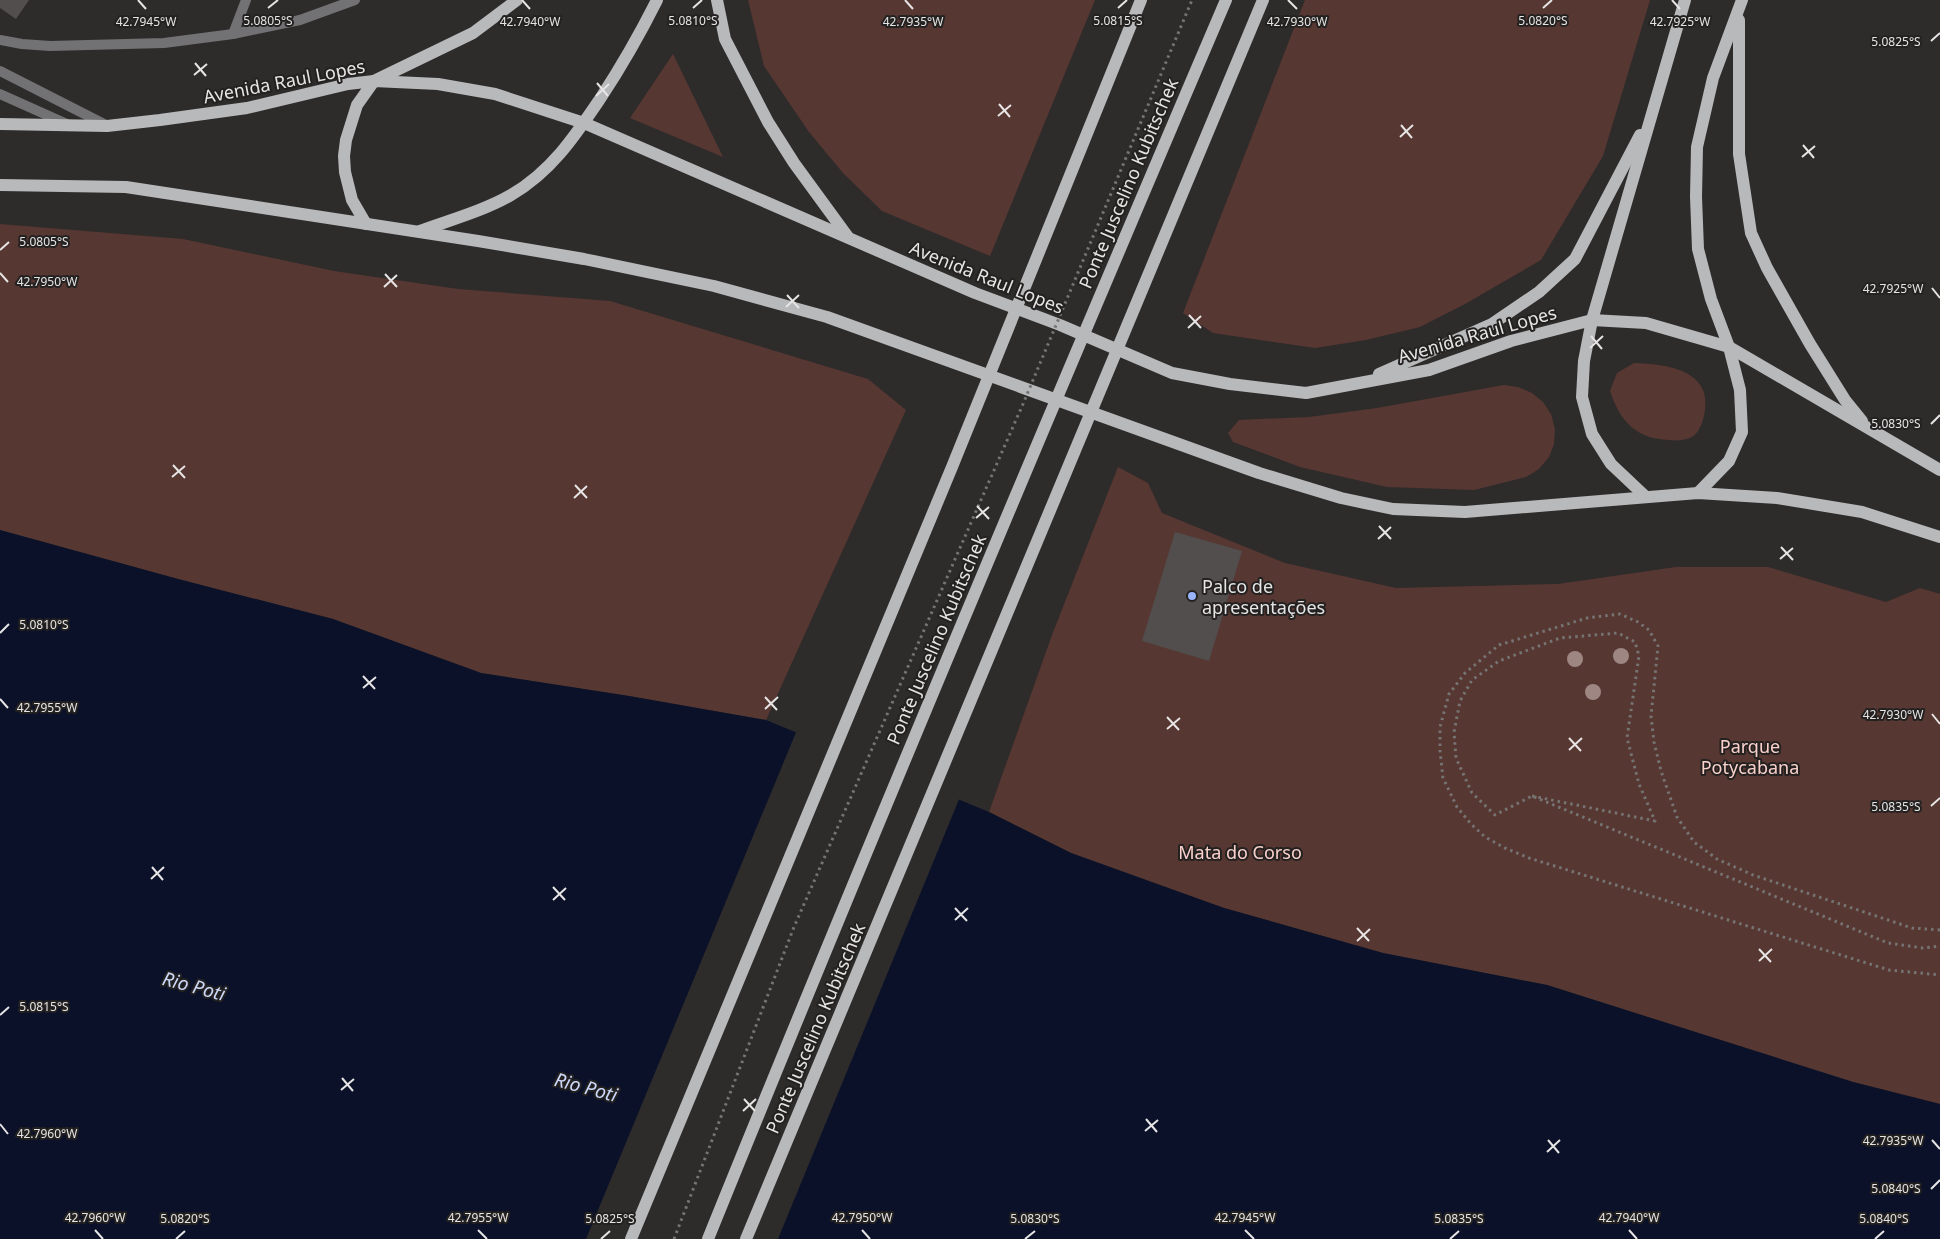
<svg xmlns="http://www.w3.org/2000/svg" width="1940" height="1239" font-family="'Noto Sans',sans-serif">
  <style>
    .green { fill: #573732 }
    .water { fill: #0a1129 }
    .pier { fill: #2e2b2b }
    .building { fill: #514e4d }
    .lines { fill: none; stroke-linecap: round; stroke-linejoin: round }
    .path { stroke: #767373; stroke-width: 3; stroke-dasharray: 2.5 4; stroke-linecap: butt }
    .lane { stroke: #727274; stroke-width: 10 }
    .primary { stroke: #b8b9bb; stroke-width: 12 }
    .path-bridge { stroke: #767373; stroke-width: 3; stroke-dasharray: 2.5 4; stroke-linecap: butt }
    .primary-bridge { stroke: #b8b9bb; stroke-width: 12 }
    .tree { fill: #9e8682 }
    .ticks { fill: none; stroke: #e6e4e4; stroke-width: 2 }
    .poi-dot { fill: #9ab5fd; stroke: #242121; stroke-width: 2 }
    .labels { text-anchor: middle; dominant-baseline: central; stroke-width: 4; stroke-linejoin: round; paint-order: stroke }
    .street-label { font-size: 18px; fill: #e6e4e4; stroke: #242121 }
    .poi-label { font-size: 18px; fill: #e6e4e4; stroke: #242121; text-anchor: start }
    .park-label { font-size: 18px; fill: #f9d1ca; stroke: #242121 }
    .water-label { font-size: 19px; font-style: italic; fill: #ccd9fa; stroke: #242121 }
    .ticks-label { font-size: 12px; text-anchor: middle; fill: #e6e4e4; stroke: #242121; stroke-width: 4; stroke-linejoin: round; paint-order: stroke }
  </style>
  <rect width="100%" height="100%" fill="#2e2b2b"/>
  <g class="green">
    <polygon points="748,0 1095,0 990,256 882,211 843,173 809,132 764,66"/>
    <polygon points="1305,0 1650,0 1603,156 1541,260 1465,304 1420,327 1366,340 1315,348 1213,333 1183,313"/>
    <polygon points="673,54 723,157 630,118"/>
    <polygon points="0,224 183,239 334,271 458,289 610,301 868,379 906,410 766,720 629,696 481,673 333,619 178,579 0,530"/>
    <path d="M1634,363C1664,364 1711,369 1705,410C1704,419 1700,432 1692,437C1687,440 1675,441 1669,440C1636,439 1620,421 1610,391L1617,373Z"/>
    <polygon points="1504,385 1518,387 1532,393 1543,402 1551,414 1555,429 1554,444 1549,457 1539,469 1526,477 1474,490 1387,487 1300,467 1233,442 1228,433 1239,420 1309,417 1377,408"/>
    <polygon points="1118,467 1148,483 1162,513 1285,563 1396,588 1558,584 1676,567 1768,567 1886,602 1920,588 1940,594 1940,1104 1853,1082 1547,985 1383,953 1224,908 1071,853 989,812 1052,635"/>
  </g>
  <polygon class="water" points="0,530 178,579 333,619 481,673 629,696 766,720 989,812 1071,853 1224,908 1383,953 1547,985 1853,1082 1940,1104 1940,1239 0,1239"/>
  <polygon class="pier" points="797,730 960,797 778,1239 586,1239"/>
  <g class="building">
    <polygon points="0,0 29,0 16,19 0,8"/>
    <polygon points="1175,532 1242,551 1209,661 1142,641"/>
  </g>
  <g class="lines">
    <g class="path">
      <polyline points="1532,796 1655,821 1639,784 1627,738 1639,656 1635,642 1618,633 1560,638 1499,661 1472,680 1460,701 1454,732 1456,758 1472,793 1495,815 1532,796 1888,943 1923,948 1940,946"/>
      <polyline points="1940,930 1912,928 1753,875 1717,859 1694,842 1677,817 1661,771 1654,742 1651,716 1658,646 1649,630 1638,622 1620,614 1587,618 1499,645 1465,673 1449,694 1440,727 1440,751 1443,778 1457,807 1471,824 1485,837 1505,848 1529,858 1889,970 1940,975"/>
    </g>
    <g class="lane">
      <polyline points="233,34 246,0"/>
      <polyline points="0,40 22,44 50,46 164,43 233,34 300,20 355,0"/>
      <polyline points="0,71 106,125"/>
      <polyline points="0,94 67,124"/>
    </g>
    <g class="primary">
      <polyline points="717,0 725,39 768,122 794,163 848,237"/>
      <polyline points="1739,20 1739,154 1751,233 1767,268 1810,344 1845,400 1862,421"/>
      <polyline points="0,124 107,126 160,120 247,108 348,84 374,81 438,84 495,94 584,123 975,293 1060,325 1172,373 1230,384 1306,393 1429,370 1511,341 1592,320 1646,323 1729,347 1940,470"/>
      <polyline points="0,185 126,187 478,241 584,259 714,286 827,317 1259,473 1341,498 1393,509 1465,512 1698,493 1777,498 1862,512 1940,537"/>
      <polyline points="366,224 352,200 345,172 344,156 346,140 357,105 374,81 473,33 517,0"/>
      <path d="M420,231C450,220 483,211 511,195C551,172 575,136 600,99C621,67 640,34 657,0"/>
      <polyline points="1379,374 1492,324 1539,292 1575,259 1640,135"/>
      <polyline points="1698,493 1729,461 1742,432 1740,390 1729,347 1711,299 1698,249 1696,197 1697,147 1713,78 1742,0"/>
      <polyline points="1646,497 1611,464 1592,434 1582,397 1584,361 1592,320 1685,0"/>
    </g>
    <polyline class="path-bridge" points="674,1239 794,927 1023,404 1192,0"/>
    <g class="primary-bridge">
      <polyline points="631,1239 952,467 1141,0"/>
      <path d="M708,1239C876,824 1050,412 1226,0"/>
      <polyline points="746,1239 1263,0"/>
    </g>
  </g>
  <g class="tree">
    <circle cx="1621" cy="656" r="8"/>
    <circle cx="1575" cy="659" r="8"/>
    <circle cx="1593" cy="692" r="8"/>
  </g>
  <path class="ticks" d="M138,0L146,9M522,0L530,9M905,0L913,9M1288,0L1297,9M1672,0L1680,9M268,8L278,0M693,8L702,0M1118,8L1127,0M1543,8L1552,0M1931,41L1940,33M195,63L206,76M194,75L207,64M597,83L608,96M596,96L609,84M999,104L1010,117M998,116L1011,105M1401,125L1412,138M1400,137L1413,125M1803,145L1814,158M1802,157L1815,146M0,250L9,242M0,273L8,282M385,274L397,287M384,287L397,275M1932,288L1940,298M787,295L799,308M786,307L799,295M1189,315L1201,328M1188,328L1201,316M1591,336L1602,349M1590,348L1603,336M1931,424L1940,415M173,465L185,478M172,477L185,466M575,485L587,498M574,498L587,486M977,506L989,519M976,518L989,507M1379,526L1391,539M1378,539L1391,527M1781,547L1793,560M1780,559L1793,548M0,633L9,624M363,676L375,689M363,688L376,677M765,697L777,710M0,699L8,708M765,709L778,697M1932,714L1940,724M1167,717L1179,730M1167,729L1180,718M1569,738L1581,751M1569,750L1582,738M1931,806L1940,798M152,867L163,880M151,879L164,867M553,887L565,900M553,900L566,888M955,908L967,921M955,920L968,908M1357,928L1369,941M1357,941L1370,929M1759,949L1771,962M1759,961L1772,949M0,1015L9,1007M342,1078L353,1091M341,1090L354,1079M744,1099L755,1111M743,1111L756,1099M1146,1119L1157,1132M0,1124L8,1134M1145,1131L1158,1120M1548,1140L1559,1153M1932,1140L1940,1149M1547,1152L1560,1140M1931,1189L1940,1180M95,1230L103,1239M478,1230L487,1239M862,1230L870,1239M1245,1230L1254,1239M1629,1230L1637,1239M176,1239L185,1231M601,1239L610,1231M1025,1239L1035,1231M1450,1239L1459,1231M1875,1239L1884,1231"/>
  <circle class="poi-dot" cx="1192" cy="596" r="5"/>
  <g class="labels">
    <g class="street-label">
      <text transform="translate(284 81) rotate(-11)">Avenida Raul Lopes</text>
      <text transform="translate(1128 183) rotate(-67)">Ponte Juscelino Kubitschek</text>
      <text transform="translate(987 277) rotate(22)">Avenida Raul Lopes</text>
      <text transform="translate(1477 334) rotate(-16)">Avenida Raul Lopes</text>
      <text transform="translate(936 639) rotate(-67)">Ponte Juscelino Kubitschek</text>
      <text transform="translate(815 1028) rotate(-67)">Ponte Juscelino Kubitschek</text>
    </g>
    <g class="poi-label">
      <text x="1202" y="586">Palco de<tspan x="1202" dy="21">apresentações</tspan></text>
    </g>
    <g class="park-label">
      <text x="1750" y="746">Parque<tspan x="1750" dy="21">Potycabana</tspan></text>
      <text x="1240" y="852">Mata do Corso</text>
    </g>
    <g class="water-label">
      <text transform="translate(194 986) rotate(15)">Rio Poti</text>
      <text transform="translate(586 1087) rotate(15)">Rio Poti</text>
    </g>
  </g>
  <g class="ticks-label">
    <text x="268" y="25">5.0805°S</text>
    <text x="1118" y="25">5.0815°S</text>
    <text x="693" y="25">5.0810°S</text>
    <text x="1543" y="25">5.0820°S</text>
    <text x="146" y="26">42.7945°W</text>
    <text x="530" y="26">42.7940°W</text>
    <text x="1297" y="26">42.7930°W</text>
    <text x="913" y="26">42.7935°W</text>
    <text x="1680" y="26">42.7925°W</text>
    <text x="1896" y="46">5.0825°S</text>
    <text x="44" y="246">5.0805°S</text>
    <text x="47" y="286">42.7950°W</text>
    <text x="1893" y="293">42.7925°W</text>
    <text x="1896" y="428">5.0830°S</text>
    <text x="44" y="629">5.0810°S</text>
    <text x="47" y="712">42.7955°W</text>
    <text x="1893" y="719">42.7930°W</text>
    <text x="1896" y="811">5.0835°S</text>
    <text x="44" y="1011">5.0815°S</text>
    <text x="47" y="1138">42.7960°W</text>
    <text x="1893" y="1145">42.7935°W</text>
    <text x="1896" y="1193">5.0840°S</text>
    <text x="95" y="1222">42.7960°W</text>
    <text x="478" y="1222">42.7955°W</text>
    <text x="862" y="1222">42.7950°W</text>
    <text x="1245" y="1222">42.7945°W</text>
    <text x="1629" y="1222">42.7940°W</text>
    <text x="185" y="1223">5.0820°S</text>
    <text x="610" y="1223">5.0825°S</text>
    <text x="1035" y="1223">5.0830°S</text>
    <text x="1459" y="1223">5.0835°S</text>
    <text x="1884" y="1223">5.0840°S</text>
  </g>
</svg>
